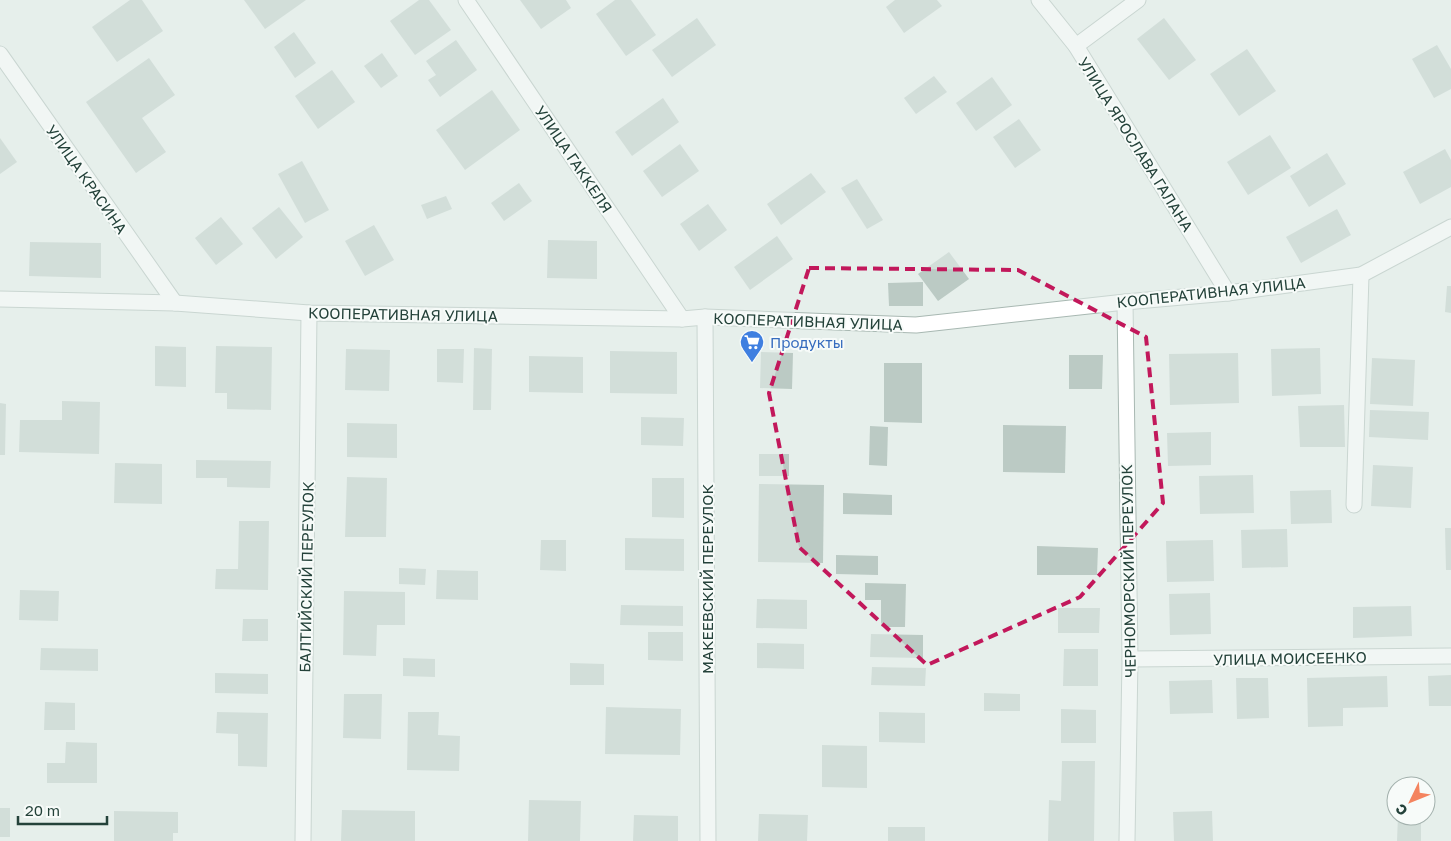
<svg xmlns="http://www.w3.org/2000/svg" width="1451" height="841" font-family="'Golos Text',sans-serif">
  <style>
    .building { fill: #bbcac4 }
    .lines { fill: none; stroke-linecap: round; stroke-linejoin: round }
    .minor-casing { stroke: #a8b8b2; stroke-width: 17 }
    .minor { stroke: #fff; stroke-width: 15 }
    .marked { fill: none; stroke: #c2185b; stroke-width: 4; stroke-dasharray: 10 6; stroke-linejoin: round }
    .labels { text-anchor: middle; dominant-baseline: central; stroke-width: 4; stroke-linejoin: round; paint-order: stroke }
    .street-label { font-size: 15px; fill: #24423a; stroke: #f7fbf9 }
    .shop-label { font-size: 15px; fill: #366cbe; stroke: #f7fbf9; text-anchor: start }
  </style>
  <rect width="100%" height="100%" fill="#e6efeb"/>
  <g class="building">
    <polygon points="130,0 142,0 163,31 117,62 92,27"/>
    <polygon points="244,0 306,0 265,29"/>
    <polygon points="419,0 429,0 451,30 415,55 390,21"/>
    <polygon points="520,0 566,0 571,8 541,29"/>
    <polygon points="615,0 631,0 656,35 626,56 596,14"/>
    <polygon points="895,0 937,0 942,6 904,33 886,7"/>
    <polygon points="697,18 716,45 672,77 652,50"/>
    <polygon points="1164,18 1196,60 1169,80 1137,39"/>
    <polygon points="294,32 316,63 295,78 274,47"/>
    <polygon points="456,40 477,70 440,97 428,80 436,75 426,61"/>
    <polygon points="1437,45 1451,69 1451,89 1434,98 1412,59"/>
    <polygon points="1247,49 1276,91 1239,116 1210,74"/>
    <polygon points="382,53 398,76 381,88 364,66"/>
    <polygon points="149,58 175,95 142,118 166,152 136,173 86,102"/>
    <polygon points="332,70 355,102 318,129 295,96"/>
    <polygon points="934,76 947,92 916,114 904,98"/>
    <polygon points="992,77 1012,105 976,131 956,103"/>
    <polygon points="492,90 520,130 465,170 436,130"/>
    <polygon points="663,98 679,122 632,156 615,132"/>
    <polygon points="1019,119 1041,150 1015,168 993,137"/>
    <polygon points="1270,135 1291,168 1248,195 1227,162"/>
    <polygon points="0,138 17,162 0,174"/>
    <polygon points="680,144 699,171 662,197 643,171"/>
    <polygon points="1445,149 1451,160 1451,187 1420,204 1403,172"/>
    <polygon points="1327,153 1346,184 1309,207 1290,176"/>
    <polygon points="302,161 329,210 305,223 278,174"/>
    <polygon points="811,173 826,192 781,225 767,204"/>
    <polygon points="857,179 883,220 867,229 841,188"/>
    <polygon points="519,183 532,201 504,221 491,203"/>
    <polygon points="446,196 452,209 427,219 421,205"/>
    <polygon points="708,204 727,230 699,251 680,224"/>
    <polygon points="279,207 303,237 276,259 252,228"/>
    <polygon points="1337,209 1351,235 1301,263 1286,237"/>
    <polygon points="221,217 243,244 216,265 195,238"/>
    <polygon points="374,225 394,260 365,276 345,241"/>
    <polygon points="777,236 793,259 750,290 734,267"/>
    <polygon points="548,240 597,241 597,279 547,278"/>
    <polygon points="30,242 101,243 101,278 29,276"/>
    <polygon points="949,252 969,279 938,301 918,274"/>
    <polygon points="923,282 923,306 889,306 888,283"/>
    <polygon points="1447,286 1451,286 1451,313 1445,312"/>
    <polygon points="155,346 186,347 186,387 155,386"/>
    <polygon points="216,346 272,347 271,410 227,409 227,393 215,393"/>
    <polygon points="474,348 492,349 491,410 473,410"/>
    <polygon points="1320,348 1321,394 1272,396 1271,349"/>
    <polygon points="346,349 390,350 389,391 345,390"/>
    <polygon points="437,349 464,349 463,383 437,382"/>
    <polygon points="610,351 677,352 677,394 610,393"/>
    <polygon points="761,352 793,353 792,389 760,388"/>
    <polygon points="1238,353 1239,403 1170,405 1169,354"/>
    <polygon points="1069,355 1103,355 1102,389 1069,389"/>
    <polygon points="529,356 583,357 583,393 529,392"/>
    <polygon points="1372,358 1415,360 1413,406 1370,404"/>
    <polygon points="884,363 922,363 922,423 884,422"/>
    <polygon points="62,401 100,402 99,454 19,452 20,420 62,420"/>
    <polygon points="0,403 6,404 5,455 0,455"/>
    <polygon points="1344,405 1345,447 1300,447 1298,406"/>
    <polygon points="1370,410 1429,412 1428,440 1369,437"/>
    <polygon points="641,417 684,418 683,446 641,445"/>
    <polygon points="347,423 397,424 397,458 347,457"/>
    <polygon points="1003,425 1066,426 1065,473 1003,472"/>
    <polygon points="870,426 888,427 887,466 869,465"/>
    <polygon points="1211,432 1211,465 1168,466 1167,433"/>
    <rect x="759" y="454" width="30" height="22"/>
    <polygon points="196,460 271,461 270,488 227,487 227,478 196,478"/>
    <polygon points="115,463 162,464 162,504 114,503"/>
    <polygon points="1373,465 1413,467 1411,508 1371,506"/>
    <polygon points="1253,475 1254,513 1200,514 1199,476"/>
    <polygon points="347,477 387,478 386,537 345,537"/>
    <polygon points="652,478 684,478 684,518 652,517"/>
    <polygon points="759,484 824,485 823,563 758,562"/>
    <polygon points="1331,490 1332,523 1291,524 1290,491"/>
    <polygon points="843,493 892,495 892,515 843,514"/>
    <polygon points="239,521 269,521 268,590 215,589 216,569 238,569"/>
    <polygon points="1445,528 1451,528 1451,570 1446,570"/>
    <polygon points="1287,529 1288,567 1242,568 1241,530"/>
    <polygon points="625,538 684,539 684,571 625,570"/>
    <polygon points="541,540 566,540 566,571 540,570"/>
    <polygon points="1213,540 1214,581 1167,582 1166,541"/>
    <polygon points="1037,546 1098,548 1097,575 1037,575"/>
    <polygon points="836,555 878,556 878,575 836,574"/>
    <polygon points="399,568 426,569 425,585 399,584"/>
    <polygon points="437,570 478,571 478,600 436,599"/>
    <polygon points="865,583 906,584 905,627 881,627 881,600 865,600"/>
    <polygon points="20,590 59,591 58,621 19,620"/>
    <polygon points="344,591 405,592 405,625 377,625 376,656 343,655"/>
    <polygon points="1210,593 1211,634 1170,635 1169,594"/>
    <polygon points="757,599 807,600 807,629 756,628"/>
    <polygon points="621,605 683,606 683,626 620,625"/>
    <polygon points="1411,606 1412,636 1353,638 1353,607"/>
    <polygon points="1058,608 1100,608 1099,633 1058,633"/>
    <polygon points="243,619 268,619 268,641 242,641"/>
    <polygon points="648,632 683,632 683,661 648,660"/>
    <polygon points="871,634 923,635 923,658 870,657"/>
    <polygon points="757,643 804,644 804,669 757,668"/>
    <polygon points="41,648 98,649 98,671 40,670"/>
    <polygon points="1064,649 1098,649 1098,686 1063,686"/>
    <polygon points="403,658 435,659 435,677 403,676"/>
    <polygon points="570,663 604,664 604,685 570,685"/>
    <polygon points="872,667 926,668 925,686 871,685"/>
    <polygon points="215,673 268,674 268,694 215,693"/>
    <polygon points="1451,675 1451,706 1429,706 1428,676"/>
    <polygon points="1387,676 1388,707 1343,708 1343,726 1308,727 1307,678"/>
    <polygon points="1236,678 1268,678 1269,718 1237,719"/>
    <polygon points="1212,680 1213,713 1170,714 1169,681"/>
    <polygon points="984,693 1020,694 1020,711 984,711"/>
    <polygon points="344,694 382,694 381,739 343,738"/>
    <polygon points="45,702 75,703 75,730 44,730"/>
    <polygon points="606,707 681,709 680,755 605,754"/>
    <polygon points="1061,709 1096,710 1096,743 1061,743"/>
    <polygon points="217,712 268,713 267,767 238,766 238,734 216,733"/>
    <polygon points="408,712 439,712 438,735 460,736 459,771 407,770"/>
    <polygon points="879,712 925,713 925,743 879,742"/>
    <polygon points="66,742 97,743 97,783 47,783 47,763 65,763"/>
    <polygon points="822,745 867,746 867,788 822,787"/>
    <polygon points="1062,761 1095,761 1094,841 1048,841 1049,800 1061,801"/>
    <polygon points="529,800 581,801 580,841 528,841"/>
    <rect x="0" y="808" width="10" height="29"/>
    <polygon points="342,810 415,811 415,841 341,841"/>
    <polygon points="114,811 178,812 178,833 173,833 173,841 114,841"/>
    <polygon points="1212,811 1213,841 1174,841 1173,812"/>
    <polygon points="759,814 808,815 807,841 758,841"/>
    <polygon points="634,815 678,816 678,841 633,841"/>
    <polygon points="1398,816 1421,816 1421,841 1397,841"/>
    <rect x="888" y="827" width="37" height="14"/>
  </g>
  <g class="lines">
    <g class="minor-casing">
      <g id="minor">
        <polyline points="466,0 682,319"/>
        <polyline points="1039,0 1076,46 1228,293"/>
        <polyline points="1076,46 1138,0"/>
        <polyline points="0,54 175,303"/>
        <polyline points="0,299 175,303 309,313 682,319 705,317 916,325 1125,302 1228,293 1361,275 1451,227"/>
        <polyline points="1125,302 1130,659 1127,841"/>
        <polyline points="705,317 708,841"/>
        <polyline points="1354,505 1361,275"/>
        <polyline points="1130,659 1451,656"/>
        <polyline points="303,841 309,313"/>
      </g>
    </g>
    <use href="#minor" class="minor"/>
  </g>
  <path d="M0 0H1451V841H0ZM809,268L1018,270L1146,337L1163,503L1080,597L927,665L799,547L769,393Z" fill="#e6efeb" fill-opacity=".55" fill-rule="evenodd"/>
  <path class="marked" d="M809,268L1018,270L1146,337L1163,503L1080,597L927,665L799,547L769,393Z"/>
  <defs>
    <g id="supermarket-pin" transform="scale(1.25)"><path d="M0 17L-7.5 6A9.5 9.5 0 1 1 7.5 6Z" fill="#3f7fe0" stroke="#f7fbf9"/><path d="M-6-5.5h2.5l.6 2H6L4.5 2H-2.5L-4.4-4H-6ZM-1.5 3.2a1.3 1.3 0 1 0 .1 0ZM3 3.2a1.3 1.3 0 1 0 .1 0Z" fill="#fff"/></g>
  </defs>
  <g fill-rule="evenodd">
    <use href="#supermarket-pin" x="752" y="342"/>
  </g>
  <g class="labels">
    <g class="street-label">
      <text transform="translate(1136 144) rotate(58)">УЛИЦА ЯРОСЛАВА ГАЛАНА</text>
      <text transform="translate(574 159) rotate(56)">УЛИЦА ГАККЕЛЯ</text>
      <text transform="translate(87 179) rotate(55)">УЛИЦА КРАСИНА</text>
      <text transform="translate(1211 292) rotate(-6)">КООПЕРАТИВНАЯ УЛИЦА</text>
      <text transform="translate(403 314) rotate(1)">КООПЕРАТИВНАЯ УЛИЦА</text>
      <text transform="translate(808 321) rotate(2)">КООПЕРАТИВНАЯ УЛИЦА</text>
      <text transform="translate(1128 571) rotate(-91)">ЧЕРНОМОРСКИЙ ПЕРЕУЛОК</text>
      <text transform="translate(306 577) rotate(-89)">БАЛТИЙСКИЙ ПЕРЕУЛОК</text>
      <text transform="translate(707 579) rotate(-90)">МАКЕЕВСКИЙ ПЕРЕУЛОК</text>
      <text transform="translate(1290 658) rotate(-1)">УЛИЦА МОИСЕЕНКО</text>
    </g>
    <g class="shop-label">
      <text x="770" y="342">Продукты</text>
    </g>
  </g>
  <g transform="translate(1411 801) rotate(227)"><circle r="24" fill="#f7fbf9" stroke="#a3b1ad"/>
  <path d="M0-4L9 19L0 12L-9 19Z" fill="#f4845f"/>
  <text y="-8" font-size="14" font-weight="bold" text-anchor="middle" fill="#24423a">С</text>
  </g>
  <path d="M18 816v8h89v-8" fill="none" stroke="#24423a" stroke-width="2.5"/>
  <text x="25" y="816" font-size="15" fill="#24423a" stroke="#f7fbf9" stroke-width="4" paint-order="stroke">20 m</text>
</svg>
